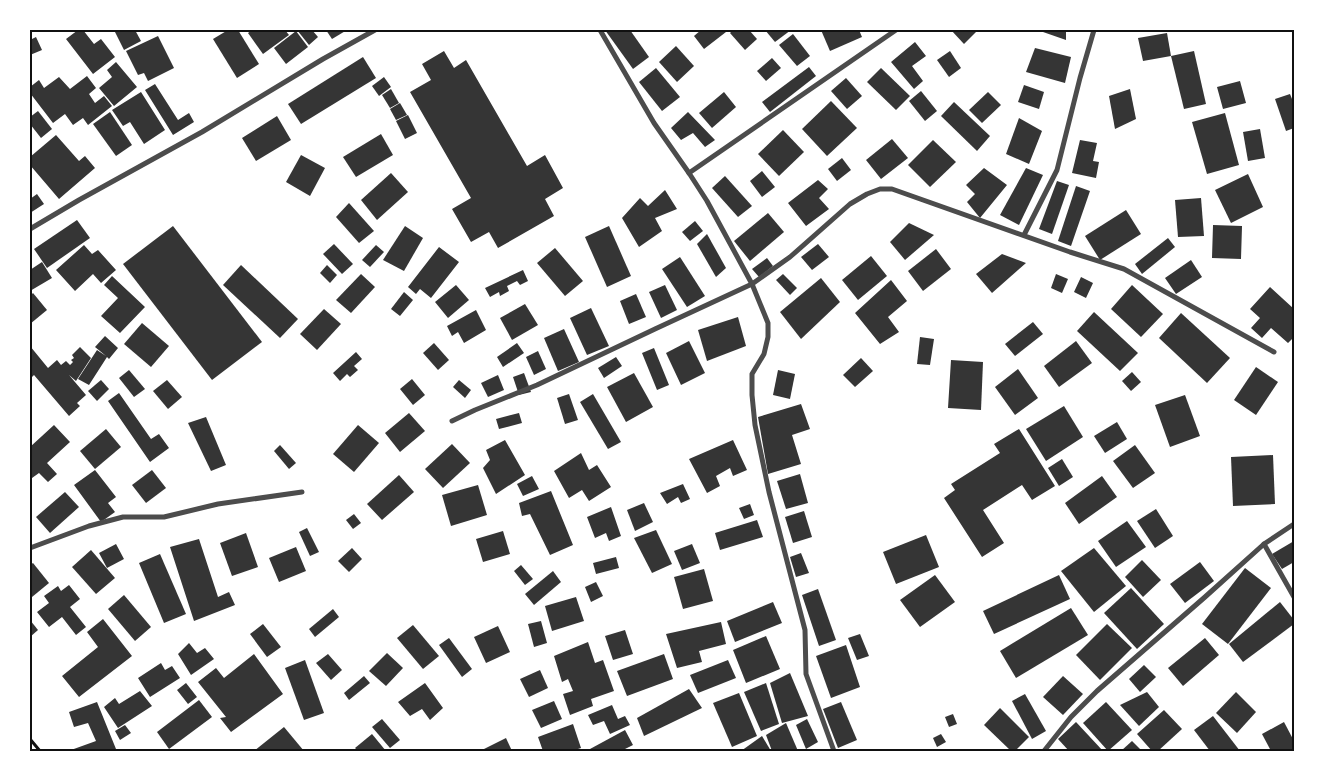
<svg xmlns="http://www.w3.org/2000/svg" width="1324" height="781" font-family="Cabin,sans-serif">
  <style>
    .building { fill: #353535 }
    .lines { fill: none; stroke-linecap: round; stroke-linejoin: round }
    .path { stroke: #111; stroke-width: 3 }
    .minor { stroke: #4c4c4c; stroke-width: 5 }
    .neatline { fill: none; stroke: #111; stroke-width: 2 }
  </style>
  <rect width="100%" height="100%" fill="#fff"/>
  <g class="building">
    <polygon points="78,30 83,30 94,44 101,39 115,57 93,74 66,39"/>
    <polygon points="114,30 135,30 141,41 124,50"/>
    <polygon points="228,30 238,30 259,64 237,78 213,39"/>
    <polygon points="252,30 285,30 289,35 263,54 248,33"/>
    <polygon points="297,30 312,30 318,37 309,45"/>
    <polygon points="326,30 347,30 332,39"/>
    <polygon points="605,30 630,30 649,57 633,69"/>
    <polygon points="701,30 724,30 726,32 704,49 694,36"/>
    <polygon points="733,30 749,30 757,39 745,50 730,33"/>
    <polygon points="765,30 791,30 775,42"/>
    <polygon points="821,30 859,30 862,37 830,51"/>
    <polygon points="951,30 978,30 964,44"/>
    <polygon points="1043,30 1066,30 1066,40 1043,32"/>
    <polygon points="296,31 308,47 286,64 274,48"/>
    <polygon points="1167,33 1171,56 1143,61 1138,38"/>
    <polygon points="793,34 810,56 797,66 779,45"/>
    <polygon points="158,36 174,68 148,81 144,73 138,75 126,51"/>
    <polygon points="36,37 42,50 30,55 30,40"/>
    <polygon points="915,42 926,56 912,66 923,81 914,89 891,62"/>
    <polygon points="676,46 694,66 677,82 659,62"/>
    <polygon points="1035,48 1071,57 1065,83 1026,72"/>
    <polygon points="444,51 454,68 466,60 527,166 545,155 563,188 545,199 554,216 498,248 489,232 471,242 452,209 471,198 410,92 431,80 422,64"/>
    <polygon points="950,51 961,68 949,77 937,60"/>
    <polygon points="1194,51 1206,104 1184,109 1171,56"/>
    <polygon points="363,57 376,78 301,124 288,104"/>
    <polygon points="772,58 781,68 766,81 757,71"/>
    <polygon points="116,62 137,87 114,106 99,88 112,77 107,70"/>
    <polygon points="809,67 816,76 770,112 762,102"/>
    <polygon points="656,68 680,97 662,111 639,82"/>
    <polygon points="881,68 910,96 896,110 867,82"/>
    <polygon points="87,76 96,88 89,94 95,103 104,96 112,106 88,125 83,118 73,125 65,114 53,123 30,93 30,87 39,80 44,88 59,77 70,89"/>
    <polygon points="384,77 391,87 379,96 372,86"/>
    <polygon points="846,78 862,96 847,109 831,91"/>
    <polygon points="1240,81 1246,103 1223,109 1217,87"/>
    <polygon points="155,84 178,120 189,113 194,122 173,135 145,90"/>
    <polygon points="1024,85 1044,92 1039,109 1018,102"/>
    <polygon points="391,89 399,103 390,108 382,95"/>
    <polygon points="1130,89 1136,119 1115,129 1109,96"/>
    <polygon points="921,91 937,111 925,121 909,101"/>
    <polygon points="141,92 165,130 144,144 130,122 123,126 112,110"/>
    <polygon points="724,92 736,107 712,128 699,113"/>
    <polygon points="988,92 1001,105 982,123 969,110"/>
    <polygon points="1290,94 1294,104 1294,128 1286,131 1275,99"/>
    <polygon points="831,101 857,128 827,156 802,129"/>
    <polygon points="954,102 990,136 977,151 941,116"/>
    <polygon points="400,103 407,115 396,120 390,109"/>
    <polygon points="38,111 52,129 41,138 30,124 30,117"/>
    <polygon points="110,112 132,145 116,156 93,124"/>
    <polygon points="688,112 715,140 705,147 693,133 681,140 671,128"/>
    <polygon points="1225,113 1239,165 1207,174 1192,122"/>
    <polygon points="408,115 417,133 405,139 396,121"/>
    <polygon points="277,116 291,140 256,161 242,138"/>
    <polygon points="1019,118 1042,131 1029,164 1006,154"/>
    <polygon points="1260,129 1265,158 1248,161 1243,132"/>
    <polygon points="783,130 804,152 779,176 758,154"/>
    <polygon points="381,134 393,155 356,177 343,157"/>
    <polygon points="56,135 79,161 85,156 95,168 59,199 30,165 30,157"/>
    <polygon points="892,139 908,158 881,179 866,160"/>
    <polygon points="933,140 956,162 930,187 908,165"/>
    <polygon points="1080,140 1097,143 1093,161 1099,162 1096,178 1072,173"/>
    <polygon points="301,155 325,168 310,196 286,182"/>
    <polygon points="842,158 851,170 837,181 828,169"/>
    <polygon points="984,168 1007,185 980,218 967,202 975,194 966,185"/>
    <polygon points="1026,168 1043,175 1019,225 1000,215"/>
    <polygon points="762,171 775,187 762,197 750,181"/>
    <polygon points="391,173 408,192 377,220 361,200"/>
    <polygon points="1248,174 1263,207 1231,223 1215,190"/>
    <polygon points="725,176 752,206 738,217 712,188"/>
    <polygon points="818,180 828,189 819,198 829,209 806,226 788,203"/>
    <polygon points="1057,181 1069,185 1052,234 1039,229"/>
    <polygon points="1076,186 1090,191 1071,246 1058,241"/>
    <polygon points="665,190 677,209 655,218 662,231 639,247 622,218 640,198 648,206"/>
    <polygon points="37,194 44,204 30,213 30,199"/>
    <polygon points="1201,198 1204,236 1178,237 1175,200"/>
    <polygon points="349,203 374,231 359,243 336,217"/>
    <polygon points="1126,210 1141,234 1100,260 1085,236"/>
    <polygon points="768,213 784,232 750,261 734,241"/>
    <polygon points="77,220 90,238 47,268 34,249"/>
    <polygon points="695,221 703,231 690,241 682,232"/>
    <polygon points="909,223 934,235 905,260 890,242"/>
    <polygon points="1213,225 1242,226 1241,259 1212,258"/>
    <polygon points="173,226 262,342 212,380 123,264"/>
    <polygon points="405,226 423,238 404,271 383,260"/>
    <polygon points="609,226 631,276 607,287 585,237"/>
    <polygon points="707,234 726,268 716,277 697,244"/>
    <polygon points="1168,238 1175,247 1142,274 1135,264"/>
    <polygon points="334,244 353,264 342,274 323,254"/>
    <polygon points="818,244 829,257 812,270 801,257"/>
    <polygon points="84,245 92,254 98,250 116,270 101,283 93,274 75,291 56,270"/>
    <polygon points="376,245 384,252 370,267 362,260"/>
    <polygon points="439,247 459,262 431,298 420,289 416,294 408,287"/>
    <polygon points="555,248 583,281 565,296 537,263"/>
    <polygon points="936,249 951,269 923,291 908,271"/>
    <polygon points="1002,254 1026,263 992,293 976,274"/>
    <polygon points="871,256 887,276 858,300 842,280"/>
    <polygon points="680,257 705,296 687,307 662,269"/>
    <polygon points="767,258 773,266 759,277 752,269"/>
    <polygon points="1191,260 1202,277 1176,294 1165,278"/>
    <polygon points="42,262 52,278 30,291 30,270"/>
    <polygon points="241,265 298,319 280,338 223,285"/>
    <polygon points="327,265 337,275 330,283 320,273"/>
    <polygon points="523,270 528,281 520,285 517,281 507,286 509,291 500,296 499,292 490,297 485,288"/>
    <polygon points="361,274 375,287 351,313 336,300"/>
    <polygon points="783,274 797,288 790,295 776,280"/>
    <polygon points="1056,274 1068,279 1062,293 1051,288"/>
    <polygon points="112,276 145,307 120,333 101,316 118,298 104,285"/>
    <polygon points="1081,277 1093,283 1086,298 1074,292"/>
    <polygon points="821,278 840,302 801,339 780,312"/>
    <polygon points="891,280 907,301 888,317 899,332 880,344 855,313"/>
    <polygon points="456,285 469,300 448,318 435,302"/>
    <polygon points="665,285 677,310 661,318 649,292"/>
    <polygon points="1132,285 1163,314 1141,337 1111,309"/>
    <polygon points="1270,287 1294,309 1294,337 1288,343 1271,328 1262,338 1251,328 1260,318 1250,309"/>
    <polygon points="404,292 413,300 400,316 391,309"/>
    <polygon points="33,293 47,310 30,324 30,296"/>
    <polygon points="636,294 646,317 629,324 620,301"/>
    <polygon points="525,304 538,325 512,340 500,318"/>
    <polygon points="591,308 609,346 587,355 570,318"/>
    <polygon points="324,309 341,324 317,350 300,334"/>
    <polygon points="476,310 486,330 464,343 458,332 452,336 447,326"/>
    <polygon points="1094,312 1138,353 1120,371 1077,331"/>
    <polygon points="1181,313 1230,358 1207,383 1159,338"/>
    <polygon points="738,317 746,346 707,361 698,330"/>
    <polygon points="1033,322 1043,334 1015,356 1005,344"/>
    <polygon points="142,323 169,346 151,367 124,344"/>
    <polygon points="564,329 579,362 558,371 544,338"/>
    <polygon points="105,336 118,348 109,359 107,357 89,385 78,379 97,350 106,356 95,347"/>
    <polygon points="920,337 934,339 930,365 917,364"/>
    <polygon points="689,341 705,373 681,385 666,353"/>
    <polygon points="1076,341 1092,363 1059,387 1044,366"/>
    <polygon points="434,343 449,360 438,370 423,353"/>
    <polygon points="517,343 524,353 503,367 497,357"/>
    <polygon points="30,346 48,368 57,360 61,365 66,361 70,365 73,362 71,360 74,358 72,355 80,347 91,358 76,381 69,375 86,395 77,403 80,406 69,416 34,375 30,379"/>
    <polygon points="654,348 669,385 657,390 642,353"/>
    <polygon points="538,351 546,369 534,375 526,357"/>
    <polygon points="356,352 362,359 354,366 358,370 350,377 347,374 340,381 333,373"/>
    <polygon points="616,357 622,366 604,378 598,368"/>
    <polygon points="861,358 873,371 855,387 843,375"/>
    <polygon points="951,360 983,362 981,410 948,408"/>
    <polygon points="1256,367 1278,382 1256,415 1234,400"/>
    <polygon points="1018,369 1038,398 1015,415 995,387"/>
    <polygon points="129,370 145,389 134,397 119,378"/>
    <polygon points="778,370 795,374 790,399 773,395"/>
    <polygon points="1132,372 1141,382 1131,391 1122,381"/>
    <polygon points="524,373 531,392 519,395 513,377"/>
    <polygon points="634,373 653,407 626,422 607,387"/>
    <polygon points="498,375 504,390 488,397 481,383"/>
    <polygon points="412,379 425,395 413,405 400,389"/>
    <polygon points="101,380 109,389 97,401 88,391"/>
    <polygon points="167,380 182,397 168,409 153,391"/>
    <polygon points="459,380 471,390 465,398 453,387"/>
    <polygon points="119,393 151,439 159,434 169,448 150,462 108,401"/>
    <polygon points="569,394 578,420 565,424 557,398"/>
    <polygon points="593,394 621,442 608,449 580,402"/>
    <polygon points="1185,395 1200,436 1170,447 1155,405"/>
    <polygon points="801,404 810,429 792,435 801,464 768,474 758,417"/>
    <polygon points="1064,406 1083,437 1046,461 1026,429"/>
    <polygon points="409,413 425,431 400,452 385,433"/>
    <polygon points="519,413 522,423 499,429 496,419"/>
    <polygon points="206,417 226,465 211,471 188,423"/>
    <polygon points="1117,422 1127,439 1105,453 1094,436"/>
    <polygon points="54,425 70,442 47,463 57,474 48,482 39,473 32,478 30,475 30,447"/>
    <polygon points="358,425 379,443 354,472 333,454"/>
    <polygon points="106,429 121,447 95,469 80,451"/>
    <polygon points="1019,429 1055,486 1032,500 1022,485 983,510 1004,543 982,557 944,498 955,490 951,484 1000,453 994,444"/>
    <polygon points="505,440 525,475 496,494 483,468 490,460 486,450"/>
    <polygon points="733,440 747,470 733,476 730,468 716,476 720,486 707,493 689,459"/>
    <polygon points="452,444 470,463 443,488 425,469"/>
    <polygon points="280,445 296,463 289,469 274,451"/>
    <polygon points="1135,445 1155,473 1133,488 1113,461"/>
    <polygon points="581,453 589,470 597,465 611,487 589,501 582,490 569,498 554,471"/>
    <polygon points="1273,455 1275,504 1233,506 1231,457"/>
    <polygon points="1062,459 1073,477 1059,486 1048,468"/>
    <polygon points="95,470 116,497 108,503 115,512 101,522 74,485"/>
    <polygon points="152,470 166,488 146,503 132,485"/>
    <polygon points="800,474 808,503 786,509 777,481"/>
    <polygon points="399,475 414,492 382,520 367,504"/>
    <polygon points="532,476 539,489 523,496 517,484"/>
    <polygon points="1102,476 1117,497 1079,524 1065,503"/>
    <polygon points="683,484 690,499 681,503 678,497 667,504 660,493"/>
    <polygon points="478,485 487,515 451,526 442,495"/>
    <polygon points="551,491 573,545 550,555 530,514 522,516 519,503"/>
    <polygon points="65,492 79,507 50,533 36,517"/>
    <polygon points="644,503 653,522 635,531 627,510"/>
    <polygon points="750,504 754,515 744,519 739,508"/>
    <polygon points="611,507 621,536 609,541 606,533 595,538 587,517"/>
    <polygon points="1156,509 1173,536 1155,548 1137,521"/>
    <polygon points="804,511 812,537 793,543 785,517"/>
    <polygon points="354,514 361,523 353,529 346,520"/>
    <polygon points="757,520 763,537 720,550 715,533"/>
    <polygon points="1127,521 1146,547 1116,567 1098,541"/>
    <polygon points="307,528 319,552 310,556 299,532"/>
    <polygon points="656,530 672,564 652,573 634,538"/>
    <polygon points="503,531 510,554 483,562 476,539"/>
    <polygon points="246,533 258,567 232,576 220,543"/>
    <polygon points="926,535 939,567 896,584 883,552"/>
    <polygon points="199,539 218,597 229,592 235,605 194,621 170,547"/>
    <polygon points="1294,541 1294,562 1282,569 1272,554"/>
    <polygon points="116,544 124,559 107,568 99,553"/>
    <polygon points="692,544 700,563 682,570 674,551"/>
    <polygon points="296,547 306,571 279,582 269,558"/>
    <polygon points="352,548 362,559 349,572 338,561"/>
    <polygon points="1094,548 1126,586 1094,612 1061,571"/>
    <polygon points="91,550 115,578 96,594 72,567"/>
    <polygon points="801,553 809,573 796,577 790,557"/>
    <polygon points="160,554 186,614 164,623 139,563"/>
    <polygon points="616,557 619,568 596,574 593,563"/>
    <polygon points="1142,560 1161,580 1143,597 1125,577"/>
    <polygon points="1200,562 1214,581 1185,603 1170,584"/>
    <polygon points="33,563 49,583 32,597 30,595 30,565"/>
    <polygon points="521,565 533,579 525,585 514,571"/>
    <polygon points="1245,568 1271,588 1228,644 1202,624"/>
    <polygon points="704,569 713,601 683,609 674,577"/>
    <polygon points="553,571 561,582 534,605 525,594"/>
    <polygon points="935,575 955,602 920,627 900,600"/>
    <polygon points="1059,575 1070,599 994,634 983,611"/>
    <polygon points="596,582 603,596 591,602 585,587"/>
    <polygon points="69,585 80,599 70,607 86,627 76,635 62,617 49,627 37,612 49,603 44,596 58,586 61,591"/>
    <polygon points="1131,588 1164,624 1137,649 1104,613"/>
    <polygon points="818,589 836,640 819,646 802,595"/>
    <polygon points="124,595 151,627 135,641 108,609"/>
    <polygon points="576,597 584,621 552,631 545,606"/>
    <polygon points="773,602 782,623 735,642 727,621"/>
    <polygon points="1280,602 1294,620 1294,624 1243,662 1229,644"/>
    <polygon points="1071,608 1088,635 1016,678 1000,651"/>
    <polygon points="333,609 339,617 315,637 309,629"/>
    <polygon points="103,619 132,656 79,697 62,676 98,647 87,632"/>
    <polygon points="30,620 38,630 30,637"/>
    <polygon points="541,621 547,643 534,647 528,624"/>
    <polygon points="721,622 726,644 699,651 702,662 677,668 666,634"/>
    <polygon points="263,624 281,647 267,657 250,634"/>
    <polygon points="1107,624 1132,648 1100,680 1076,655"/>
    <polygon points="413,625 439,656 423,669 397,638"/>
    <polygon points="498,626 510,652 486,663 474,637"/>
    <polygon points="625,630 633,654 613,660 605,636"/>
    <polygon points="860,634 869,656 857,660 848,638"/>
    <polygon points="766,636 780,669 746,683 733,650"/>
    <polygon points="449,638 472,669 462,677 439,645"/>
    <polygon points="1205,638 1219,655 1183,686 1168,668"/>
    <polygon points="588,642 595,663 603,660 614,691 591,699 593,706 570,715 563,694 573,691 568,679 562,682 554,656"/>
    <polygon points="189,643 197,653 205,648 214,659 191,675 178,654"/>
    <polygon points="846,645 860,687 831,698 816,656"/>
    <polygon points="387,653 403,668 386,686 369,671"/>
    <polygon points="254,654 283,694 231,732 220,718 226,717 198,682 216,668 224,678"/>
    <polygon points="328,654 342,670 331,680 316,663"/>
    <polygon points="664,654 673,679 627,696 617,671"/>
    <polygon points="305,660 324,713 304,720 285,668"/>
    <polygon points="728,660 736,678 698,693 690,675"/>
    <polygon points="161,663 165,670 172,666 180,678 150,697 138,678"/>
    <polygon points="1144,665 1156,677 1140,692 1129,679"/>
    <polygon points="540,670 548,688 529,697 520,679"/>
    <polygon points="790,673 808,716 782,723 770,683"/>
    <polygon points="364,676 370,683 349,700 344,693"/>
    <polygon points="1063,676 1083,694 1063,715 1043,697"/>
    <polygon points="186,683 197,697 188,704 177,690"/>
    <polygon points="425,683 443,708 430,720 422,709 410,716 398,702"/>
    <polygon points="766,683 779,724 761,731 744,692"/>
    <polygon points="689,689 702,708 644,736 637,718"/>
    <polygon points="140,691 152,706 118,728 104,707 115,698 119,704"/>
    <polygon points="1147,692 1159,707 1139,726 1120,705"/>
    <polygon points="1236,692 1256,712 1237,733 1216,713"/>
    <polygon points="739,693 757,736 732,747 713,703"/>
    <polygon points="1025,694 1046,731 1032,739 1012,701"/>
    <polygon points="199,700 212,717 169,749 157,732"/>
    <polygon points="554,701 562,719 541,728 532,710"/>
    <polygon points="97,702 116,749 111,751 72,751 71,750 96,741 88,723 74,727 69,712"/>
    <polygon points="841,702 857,740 838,748 823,709"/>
    <polygon points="1106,702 1132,730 1108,751 1083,723"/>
    <polygon points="612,705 618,719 625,716 630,725 610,734 604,721 593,725 588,715"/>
    <polygon points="1000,708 1029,737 1015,751 1011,751 984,725"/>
    <polygon points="1164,710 1182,729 1158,751 1152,751 1137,734"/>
    <polygon points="953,714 957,724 949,727 945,717"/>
    <polygon points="1213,716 1240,751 1210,751 1194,730"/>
    <polygon points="382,719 400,740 390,748 372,727"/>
    <polygon points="807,719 818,742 806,749 796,725"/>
    <polygon points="1076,722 1103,751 1069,751 1058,739"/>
    <polygon points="1284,722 1294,741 1294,751 1271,751 1262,734"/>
    <polygon points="786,723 798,751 772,751 766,735"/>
    <polygon points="573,724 581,748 572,751 543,751 538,737"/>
    <polygon points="125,725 131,733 120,740 115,731"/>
    <polygon points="284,727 304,751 254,751"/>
    <polygon points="625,730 633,745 621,751 591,751 590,749"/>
    <polygon points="372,734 386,751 358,751 355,748"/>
    <polygon points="941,734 946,742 937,747 933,738"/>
    <polygon points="762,736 771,751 741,751"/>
    <polygon points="506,738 512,751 483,751 482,750"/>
    <polygon points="1132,741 1142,751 1121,751"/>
  </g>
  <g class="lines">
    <polyline class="path" points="30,739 40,751"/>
    <g class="minor">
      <polyline points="600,30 654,123 689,173 707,201 752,284 768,323 768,337 764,354 752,374 752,395 755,425 769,492 805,630 806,674 834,751"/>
      <polyline points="689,173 896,30"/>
      <polyline points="30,229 79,200 202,132 323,59 375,30"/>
      <polyline points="1024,235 1057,170 1080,78 1094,30"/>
      <polyline points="452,421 475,410 537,385 655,329 752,284 790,257 850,204 867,194 880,189 892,189 1070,252 1124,269 1274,352"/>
      <polyline points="1264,544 1294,597"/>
      <polyline points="30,548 89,526 123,517 164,517 218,504 302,492"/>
      <polyline points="1044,751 1071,717 1097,691 1205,597 1264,544 1294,524"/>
    </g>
  </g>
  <rect width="1324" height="781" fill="none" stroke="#ffffff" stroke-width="62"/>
  <rect x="31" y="31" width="1262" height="719" class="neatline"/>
</svg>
